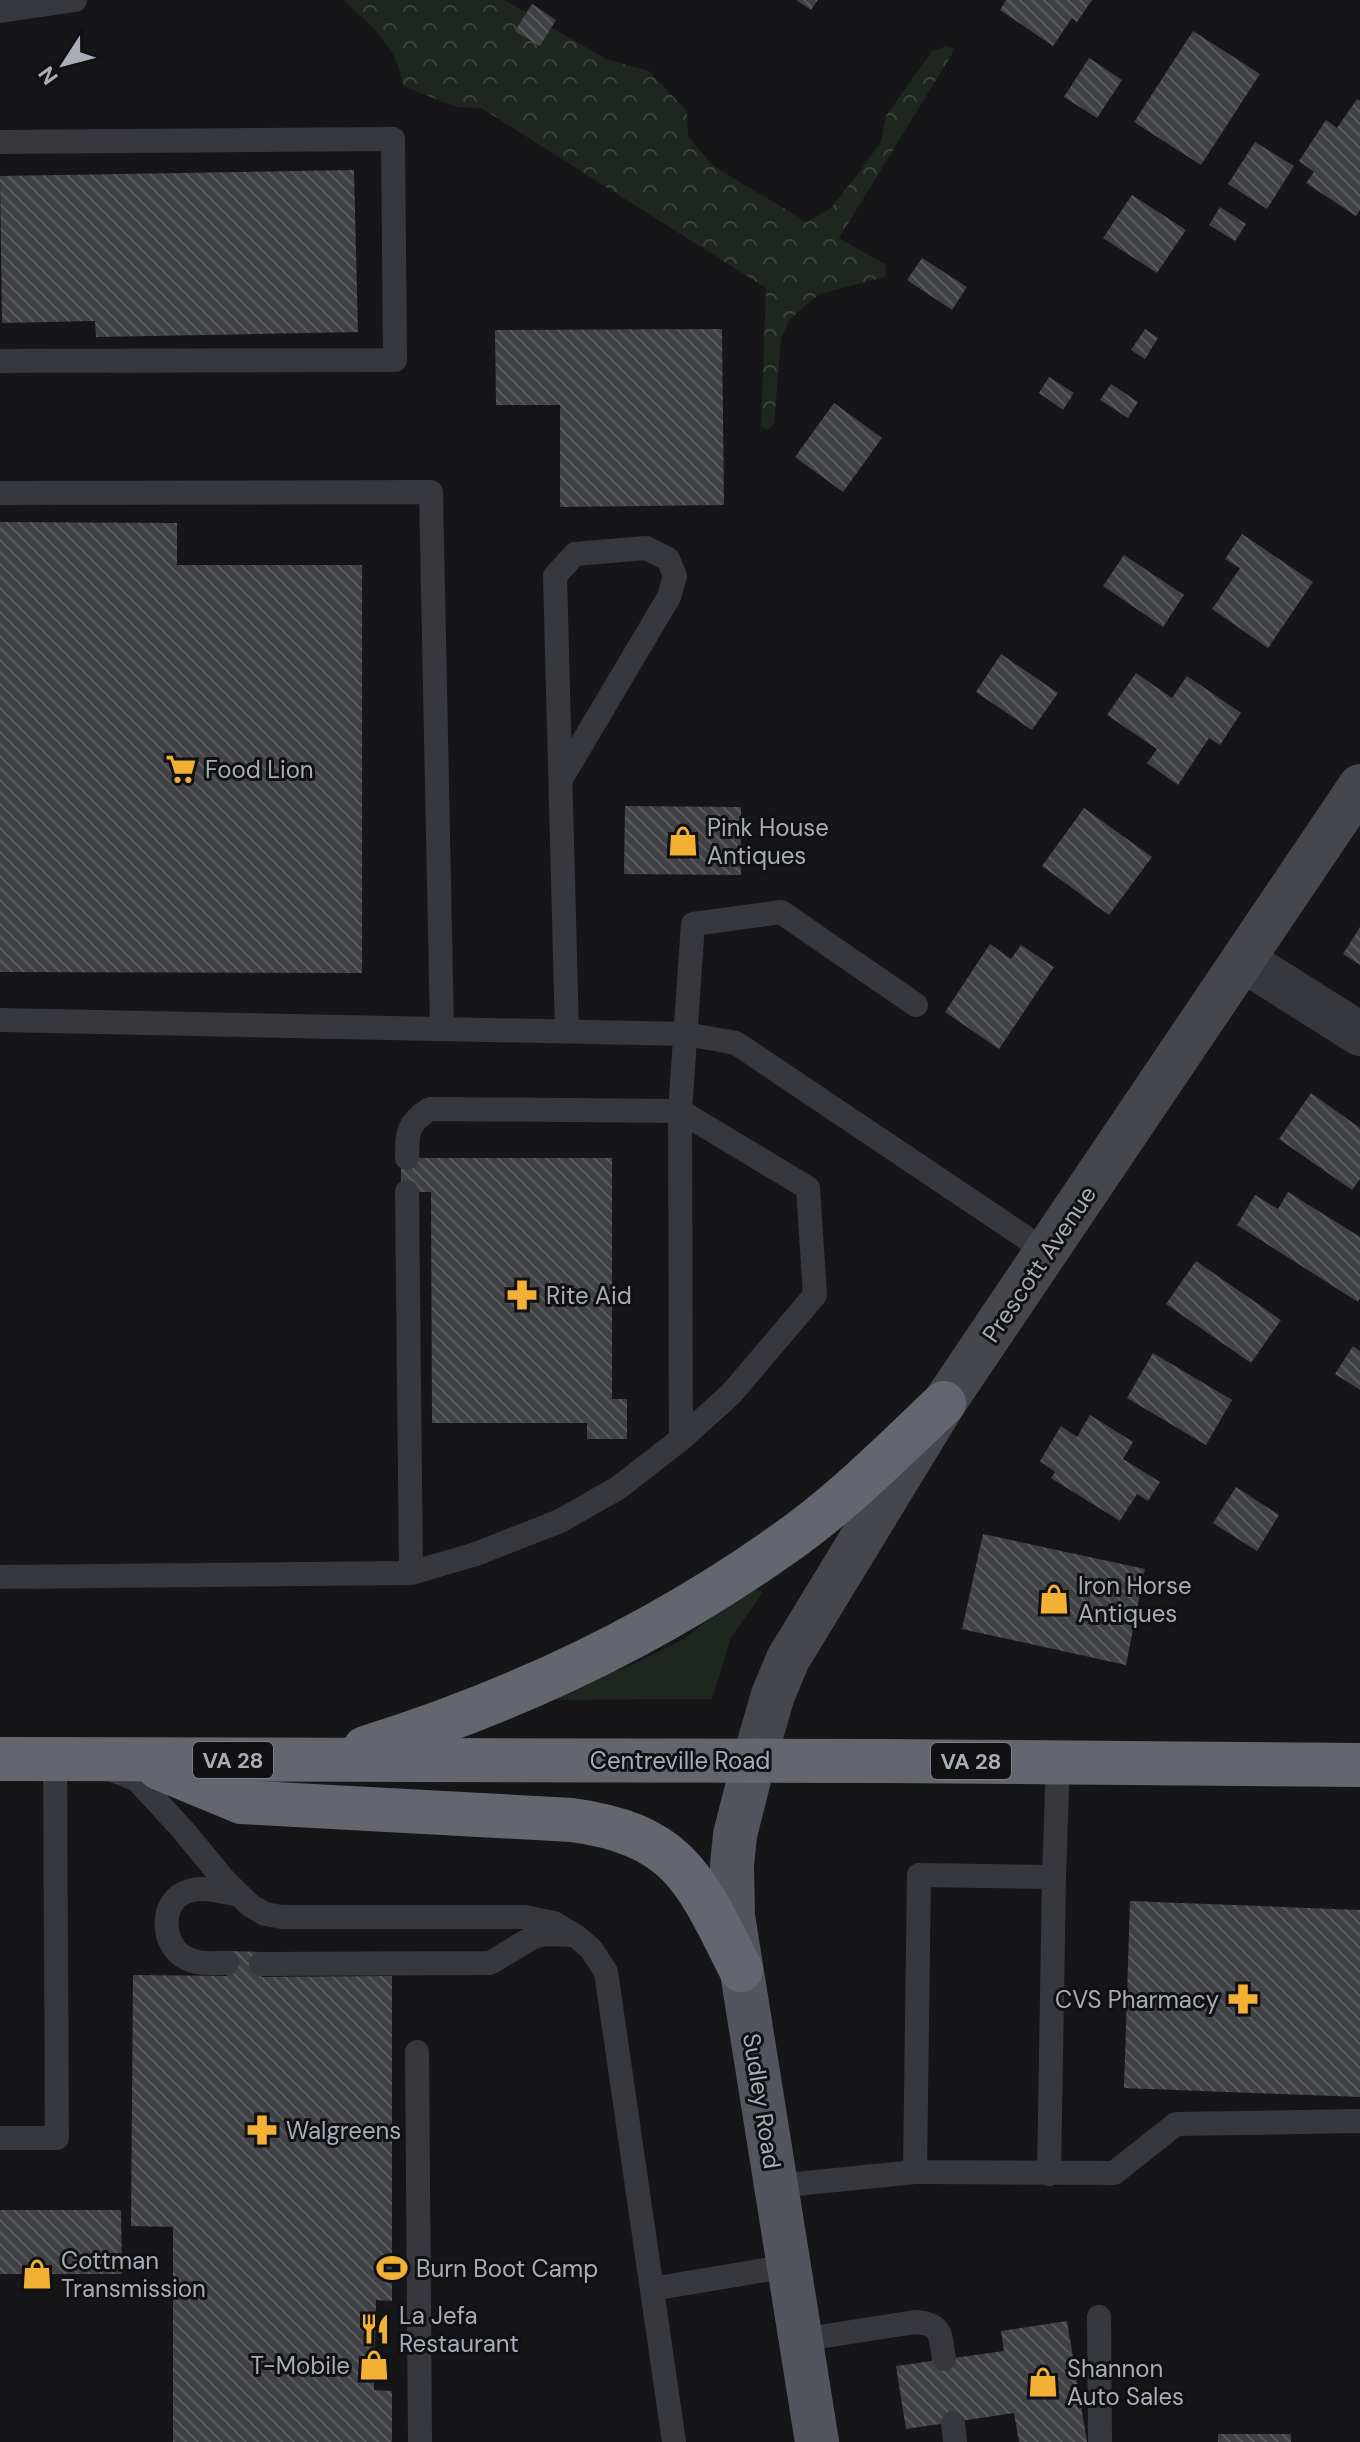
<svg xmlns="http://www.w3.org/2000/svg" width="1360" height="2442" font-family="'DM Sans',sans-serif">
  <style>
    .green { fill: #1e261f }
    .forest { fill: url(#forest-crowns) }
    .building { fill: url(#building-back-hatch) }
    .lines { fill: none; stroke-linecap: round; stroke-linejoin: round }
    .lane { stroke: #37383d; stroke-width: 24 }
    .street { stroke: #37383d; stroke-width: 44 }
    .secondary { stroke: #45474d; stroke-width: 44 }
    .primary { stroke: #53555c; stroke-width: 44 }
    .highway { stroke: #63666e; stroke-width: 44 }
    .labels { text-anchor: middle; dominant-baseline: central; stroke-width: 6; stroke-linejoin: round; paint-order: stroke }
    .shield { fill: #111113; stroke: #7b7e86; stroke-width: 2 }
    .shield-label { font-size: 22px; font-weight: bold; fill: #a8adb8 }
    .poi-label { font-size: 24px; fill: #a8adb8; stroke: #111113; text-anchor: start }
    .street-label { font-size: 24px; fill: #a8adb8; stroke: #111113 }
  </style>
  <defs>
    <pattern id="forest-crowns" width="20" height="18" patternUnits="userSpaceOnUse" patternTransform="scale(2)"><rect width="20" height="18" fill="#1e261f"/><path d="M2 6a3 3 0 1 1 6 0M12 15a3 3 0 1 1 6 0" fill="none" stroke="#3c433d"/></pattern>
    <pattern id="building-back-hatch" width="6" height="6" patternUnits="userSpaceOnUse" patternTransform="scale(2)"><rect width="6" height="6" fill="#404145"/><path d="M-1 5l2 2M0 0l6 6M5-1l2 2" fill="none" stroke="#595a5e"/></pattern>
  </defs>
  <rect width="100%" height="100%" fill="#161618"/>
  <polygon class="green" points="749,1587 763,1592 731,1638 712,1699 540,1700 636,1663 684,1639"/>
  <path class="forest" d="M344,0H504L606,59L649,71L687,111L688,136L713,166L807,222L831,208L857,175L881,142L886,116L932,51L947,46L955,49L839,238L886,265L885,277L819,294L790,319L781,338L774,424L768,430L761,426L766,288L481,108L456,107L403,86C398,46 371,27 344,0Z"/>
  <g class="building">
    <polygon points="796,0 818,0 811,10"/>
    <polygon points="1006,0 1092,0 1077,22 1072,18 1053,46 1000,10"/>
    <polygon points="532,4 556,20 540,46 515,31"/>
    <polygon points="1193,31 1260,74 1201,165 1134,122"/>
    <polygon points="1089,58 1122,80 1097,118 1064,97"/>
    <polygon points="1357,99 1360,101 1360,210 1356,216 1306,183 1314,172 1299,161 1326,120 1337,128"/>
    <polygon points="1255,142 1294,166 1267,209 1228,184"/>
    <polygon points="354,170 358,332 96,337 95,321 2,323 0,176"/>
    <polygon points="1132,195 1186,230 1157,273 1103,238"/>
    <polygon points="1220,207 1246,224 1235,241 1209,225"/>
    <polygon points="922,258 967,287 952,310 907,280"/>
    <polygon points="722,329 724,505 560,507 560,405 496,405 495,330"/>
    <polygon points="1145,329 1158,338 1145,359 1131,350"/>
    <polygon points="1049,377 1074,393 1063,410 1039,393"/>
    <polygon points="1111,384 1138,402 1128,418 1100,400"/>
    <polygon points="834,403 882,438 843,492 795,457"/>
    <polygon points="0,522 177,523 177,565 362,565 362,973 0,972"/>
    <polygon points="1242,534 1313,582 1268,648 1212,609 1240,568 1225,559"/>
    <polygon points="1124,555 1184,595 1163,627 1103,586"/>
    <polygon points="1001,654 1058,693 1032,730 976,692"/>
    <polygon points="1136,673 1172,698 1187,676 1241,713 1220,745 1209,738 1178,785 1147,763 1157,749 1107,715"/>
    <polygon points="625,806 741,807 741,875 624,874"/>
    <polygon points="1084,808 1152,857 1109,915 1042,866"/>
    <polygon points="1360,927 1360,965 1343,954"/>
    <polygon points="990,944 1011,959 1021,945 1054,967 999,1049 945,1012"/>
    <polygon points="1311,1093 1360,1128 1360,1179 1352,1190 1279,1139"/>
    <polygon points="401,1158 612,1158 612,1399 627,1399 627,1439 587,1439 587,1423 432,1423 431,1192 401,1192"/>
    <polygon points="1288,1192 1360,1237 1360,1298 1358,1302 1237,1225 1255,1195 1278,1209"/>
    <polygon points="1196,1261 1281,1320 1251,1363 1166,1304"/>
    <polygon points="1353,1346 1360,1351 1360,1390 1335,1374"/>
    <polygon points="1153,1353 1232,1400 1206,1445 1127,1398"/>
    <polygon points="1090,1415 1133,1442 1123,1459 1160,1482 1148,1501 1137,1494 1120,1521 1051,1478 1055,1472 1040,1461 1061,1426 1077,1437"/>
    <polygon points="1236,1487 1279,1515 1257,1551 1213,1523"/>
    <polygon points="983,1534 1145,1569 1126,1665 962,1629"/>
    <polygon points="1130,1901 1360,1910 1360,2097 1124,2088"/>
    <polygon points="227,1951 261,1952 261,1977 392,1976 392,2301 376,2300 374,2390 392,2391 392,2442 173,2442 173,2227 131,2226 133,1975 227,1976"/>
    <polygon points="0,2210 121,2210 122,2274 0,2274"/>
    <polygon points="1067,2321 1087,2442 1019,2442 1014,2413 906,2429 896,2366 1004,2351 1001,2331"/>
    <rect x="1218" y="2434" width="73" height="8"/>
  </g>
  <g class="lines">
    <g class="lane">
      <polyline points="0,11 75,0"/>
      <polyline points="0,142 393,139 395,360 0,361"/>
      <polyline points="0,493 431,492 442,1029"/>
      <polyline points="561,779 669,597 675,576 668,559 646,548 575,554 555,576 567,1031"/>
      <polyline points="0,1020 686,1034 736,1043 1047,1252"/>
      <path d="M407,1158C407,1133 407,1123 430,1109L680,1111L693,924L781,912L916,1005"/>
      <polyline points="407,1192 411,1573"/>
      <polyline points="0,1577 411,1573 476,1554 560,1521 618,1488 681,1439 731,1394 815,1295 808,1188 680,1111 681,1439"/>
      <polyline points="110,1769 137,1780 183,1830 225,1881 251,1906 265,1914 282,1917 525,1917 554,1923 576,1936 591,1949 606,1972 674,2442"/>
      <polyline points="1054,1877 1058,1762"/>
      <path d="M227,1963C212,1963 198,1965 184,1957C160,1943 160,1899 189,1891C205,1886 224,1892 239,1895"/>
      <polyline points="261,1964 490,1963 533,1937 546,1934 570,1935"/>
      <polyline points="417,2052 420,2442"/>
      <polyline points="0,2138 57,2138 55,1759"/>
      <polyline points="1049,2174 1054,1877 919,1875 915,2172 1114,2173 1176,2124 1360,2121"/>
      <polyline points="776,2186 915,2172"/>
      <polyline points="652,2289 789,2266"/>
      <polyline points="1099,2317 1100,2442"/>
      <path d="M800,2340L915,2322C943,2324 940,2335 944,2359"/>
      <polyline points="953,2423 955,2442"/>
    </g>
    <polyline class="street" points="1243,960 1360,1034"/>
    <polyline class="secondary" points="754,1760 773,1695 788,1659 944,1403 1360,786"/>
    <polyline class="primary" points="754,1760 735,1835 732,1865 733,1916 817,2442"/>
    <g class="highway">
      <path d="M365,1748C512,1702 653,1636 779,1547C839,1506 891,1453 944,1403"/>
      <polyline points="0,1759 885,1761 1360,1765"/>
      <path d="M159,1768L241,1802L572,1820C681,1835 696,1881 741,1970"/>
    </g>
  </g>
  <defs>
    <g id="supermarket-bare" transform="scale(2.4)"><path d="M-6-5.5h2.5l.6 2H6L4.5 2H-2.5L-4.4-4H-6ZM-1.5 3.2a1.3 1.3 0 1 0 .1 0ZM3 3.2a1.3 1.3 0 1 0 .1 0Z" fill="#f2b134" stroke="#111113" stroke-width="2.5" paint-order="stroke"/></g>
    <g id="shop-bare" transform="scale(2.4)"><path d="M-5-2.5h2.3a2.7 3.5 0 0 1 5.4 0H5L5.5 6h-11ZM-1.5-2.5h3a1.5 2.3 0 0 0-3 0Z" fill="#f2b134" stroke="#111113" stroke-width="2.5" paint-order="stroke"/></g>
    <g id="pharmacy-bare" transform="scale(2.4)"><path d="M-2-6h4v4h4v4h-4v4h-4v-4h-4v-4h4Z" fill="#f2b134" stroke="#111113" stroke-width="2.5" paint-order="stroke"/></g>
    <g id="stadium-bare" transform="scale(2.4)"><path d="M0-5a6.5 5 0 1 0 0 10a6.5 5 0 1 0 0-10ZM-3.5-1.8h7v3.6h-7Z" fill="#f2b134" stroke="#111113" stroke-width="2.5" paint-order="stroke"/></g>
    <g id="restaurant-bare" transform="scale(2.4)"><path d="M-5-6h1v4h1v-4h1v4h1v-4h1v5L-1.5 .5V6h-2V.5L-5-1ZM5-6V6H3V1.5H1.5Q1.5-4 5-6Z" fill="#f2b134" stroke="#111113" stroke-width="2.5" paint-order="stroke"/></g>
  </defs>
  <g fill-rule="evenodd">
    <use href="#supermarket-bare" x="181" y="769"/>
    <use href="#shop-bare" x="683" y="841"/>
    <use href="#pharmacy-bare" x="522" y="1295"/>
    <use href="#shop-bare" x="1054" y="1599"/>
    <use href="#pharmacy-bare" x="1243" y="1999"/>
    <use href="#pharmacy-bare" x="262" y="2130"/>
    <use href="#stadium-bare" x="392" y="2268"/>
    <use href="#shop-bare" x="37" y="2274"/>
    <use href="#restaurant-bare" x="375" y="2329"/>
    <use href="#shop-bare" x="374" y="2365"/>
    <use href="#shop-bare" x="1043" y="2382"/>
  </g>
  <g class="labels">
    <g class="shield">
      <rect x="193" y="1742" width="80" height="36" rx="6"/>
      <rect x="931" y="1743" width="80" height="36" rx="6"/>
    </g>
    <g class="shield-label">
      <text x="233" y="1760">VA 28</text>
      <text x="971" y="1761">VA 28</text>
    </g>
    <g class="poi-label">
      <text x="205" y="769">Food Lion</text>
      <text x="707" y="827">Pink House<tspan x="707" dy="28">Antiques</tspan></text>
      <text x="546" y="1295">Rite Aid</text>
      <text x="1078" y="1585">Iron Horse<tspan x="1078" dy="28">Antiques</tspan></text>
      <text x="1219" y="1999" text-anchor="end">CVS Pharmacy</text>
      <text x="286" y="2130">Walgreens</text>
      <text x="61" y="2260">Cottman<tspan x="61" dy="28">Transmission</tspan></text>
      <text x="416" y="2268">Burn Boot Camp</text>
      <text x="399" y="2315">La Jefa<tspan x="399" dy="28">Restaurant</tspan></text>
      <text x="350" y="2365" text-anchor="end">T-Mobile</text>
      <text x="1067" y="2368">Shannon<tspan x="1067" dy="28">Auto Sales</tspan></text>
    </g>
    <g class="street-label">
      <text transform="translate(1039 1264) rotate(-56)">Prescott Avenue</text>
      <text x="680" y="1760">Centreville Road</text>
      <text transform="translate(762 2101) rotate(81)">Sudley Road</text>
    </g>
  </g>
  <g transform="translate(64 64) rotate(234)" stroke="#111113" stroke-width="6" paint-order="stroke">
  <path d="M0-6L14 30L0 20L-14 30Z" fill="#a8adb8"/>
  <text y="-12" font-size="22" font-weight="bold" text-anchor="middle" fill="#a8adb8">N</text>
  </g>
</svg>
